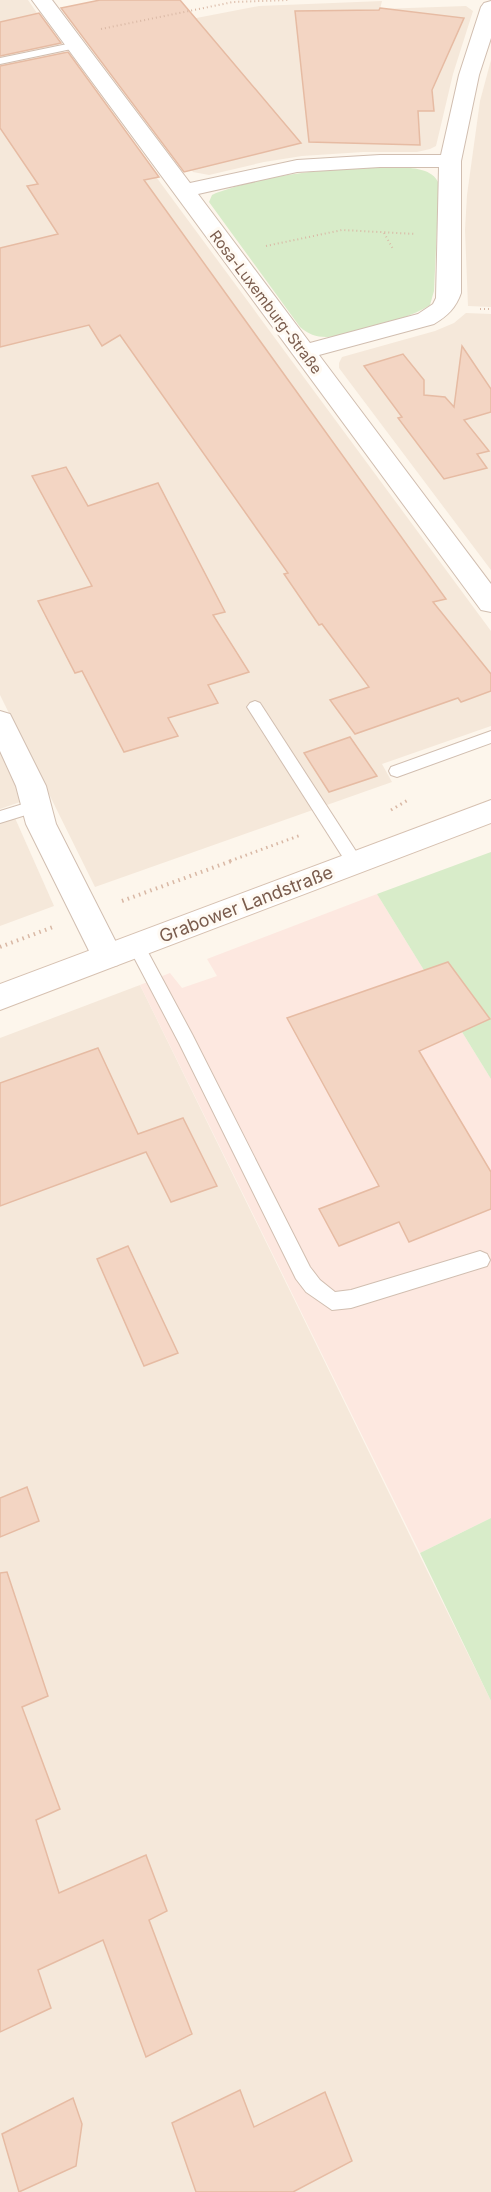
<svg xmlns="http://www.w3.org/2000/svg" width="491" height="2192" font-family="Inter,sans-serif">
  <style>
    .residential { fill: #f5e8da }
    .commercial { fill: #fde8e0 }
    .green { fill: #d8ecc9 }
    .building { fill: #f3d5c3; stroke: #e6bba3; stroke-width: 1.5 }
    .lines { fill: none; stroke-linecap: round; stroke-linejoin: round }
    .lane-casing { stroke: #d1beb0; stroke-width: 2 }
    .street-casing { stroke: #d1beb0; stroke-width: 2 }
    .secondary-casing { stroke: #d6c0b0; stroke-width: 2 }
    .path-far2 { stroke: #d9b8a5; stroke-width: 2; stroke-dasharray: 1 3; stroke-linecap: butt }
    .path-far1 { stroke: #d9b8a5; stroke-width: 3; stroke-dasharray: 1.5 4; stroke-linecap: butt }
    .path { stroke: #d9b8a5; stroke-width: 4; stroke-dasharray: 1.5 4.5; stroke-linecap: butt }
    .lane { fill: #fff; fill-rule: evenodd }
    .street { fill: #fff; fill-rule: evenodd }
    .secondary { fill: #fff; fill-rule: evenodd }
    .labels { text-anchor: middle; dominant-baseline: central; stroke-width: 6; stroke-linejoin: round; paint-order: stroke }
    .far-street-label { font-size: 15px; fill: #7a5c4d; stroke: #fffaf3 }
    .street-label { font-size: 18px; fill: #7a5c4d; stroke: #fffaf3 }
  </style>
  <rect width="100%" height="100%" fill="#fdf6ec"/>
  <g class="residential">
    <polygon points="0,0 28,0 64,52 491,631 491,726 382,764 392,782 95,887 0,695"/>
    <polygon points="382,1 380,9 466,6 473,11 453,74 436,146 430,149 417,152 363,152 302,156 264,162 209,175 193,172 98,37 259,6"/>
    <polygon points="491,60 491,307 468,306 465,230 467,195 480,101"/>
    <polygon points="466,313 491,314 491,570 339,368 339,363 342,357 435,331 454,323"/>
    <polygon points="0,742 24,790 20,802 0,809"/>
    <polygon points="15,818 54,906 0,926 0,823"/>
    <polygon points="140,985 491,1701 491,2192 0,2192 0,1038"/>
  </g>
  <polygon class="commercial" points="377,894 491,1079 491,1518 420,1553 140,985 170,973 182,988 217,976 207,959"/>
  <g class="green">
    <path d="M397,167C412,168 433,168 439,184L434,291L430,305C414,317 346,337 326,337C316,337 308,334 300,327L209,202L212,195L216,193C274,172 336,168 397,167Z"/>
    <polygon points="491,852 491,1079 377,894"/>
    <polygon points="491,1518 491,1701 420,1553"/>
  </g>
  <g class="building">
    <polygon points="100,0 180,0 301,143 184,172 61,8"/>
    <polygon points="380,8 464,18 432,90 434,111 418,111 420,145 309,142 295,11 379,10"/>
    <polygon points="39,13 61,43 0,56 0,22"/>
    <polygon points="68,52 159,177 144,180 446,599 433,602 491,674 491,691 461,702 458,698 355,734 330,700 369,687 322,624 319,625 284,574 288,573 120,335 102,346 89,325 0,347 0,248 58,234 27,186 38,184 0,128 0,66"/>
    <polygon points="462,346 491,389 491,412 464,420 489,451 477,454 487,468 444,479 398,418 402,417 364,366 403,354 424,380 424,395 445,397 454,407"/>
    <polygon points="66,467 88,506 158,483 225,612 213,615 249,672 208,685 218,703 168,718 178,736 124,752 82,671 75,673 38,601 92,586 32,476"/>
    <polygon points="350,737 377,776 329,792 304,753"/>
    <polygon points="448,962 490,1019 419,1051 491,1172 491,1209 409,1242 399,1222 339,1246 319,1209 379,1186 287,1018"/>
    <polygon points="98,1048 138,1134 183,1118 217,1186 171,1202 146,1152 0,1206 0,1083"/>
    <polygon points="128,1246 178,1353 144,1366 97,1259"/>
    <polygon points="27,1487 39,1521 0,1537 0,1498"/>
    <polygon points="7,1572 48,1696 22,1707 60,1809 36,1820 59,1893 146,1855 167,1911 149,1920 192,2034 146,2057 103,1940 38,1970 51,2008 0,2032 0,1573"/>
    <polygon points="240,2090 254,2127 325,2092 352,2161 293,2192 196,2192 172,2123"/>
    <polygon points="73,2098 82,2124 76,2166 19,2192 2,2134"/>
  </g>
  <g class="lines">
    <g class="lane-casing">
      <g id="lane">
        <polygon points="77,42 82,45 81,47 0,64 0,58"/>
        <polygon points="255,701 260,703 361,859 363,863 361,867 355,869 349,867 247,707 250,703"/>
        <polygon points="491,731 491,743 397,777 391,775 389,771 391,767"/>
        <polygon points="36,800 42,802 44,806 42,810 0,823 0,811"/>
        <polygon points="136,939 142,941 192,1034 310,1267 320,1280 335,1292 351,1290 480,1251 487,1254 490,1260 487,1266 351,1308 332,1310 306,1292 296,1279 179,1043 128,946 130,941"/>
      </g>
    </g>
    <g class="street-casing">
      <g id="street">
        <path d="M32,0H52L190,183L297,160L380,155H441L459,75L481,7L484,3L491,1V38L479,75L461,161V293C456,308 447,316 434,324L319,355L491,584V612L481,610ZM380,167H439L436,298L433,304L418,314L310,343L198,194L297,172Z"/>
        <polygon points="0,711 10,714 46,786 56,824 123,956 118,965 107,968 96,965 26,824 16,786 0,751"/>
      </g>
    </g>
    <g class="secondary-casing">
      <polygon id="secondary" points="491,800 491,823 0,1010 0,984"/>
    </g>
    <g class="path-far2">
      <polyline points="101,29 233,2 289,0"/>
      <polyline points="384,233 393,249"/>
      <polyline points="266,246 342,230 416,234"/>
      <polyline points="480,309 491,309"/>
    </g>
    <g class="path-far1">
      <polyline points="391,810 408,800"/>
      <polyline points="230,861 301,835"/>
    </g>
    <g class="path">
      <polyline points="122,901 234,860"/>
      <polyline points="0,947 53,927"/>
    </g>
    <use href="#lane" class="lane"/>
    <use href="#street" class="street"/>
    <use href="#secondary" class="secondary"/>
  </g>
  <g class="labels">
    <g class="far-street-label">
      <text transform="translate(266 302) rotate(53)">Rosa-Luxemburg-Straße</text>
    </g>
    <g class="street-label">
      <text transform="translate(246 904) rotate(-21)">Grabower Landstraße</text>
    </g>
  </g>
</svg>
